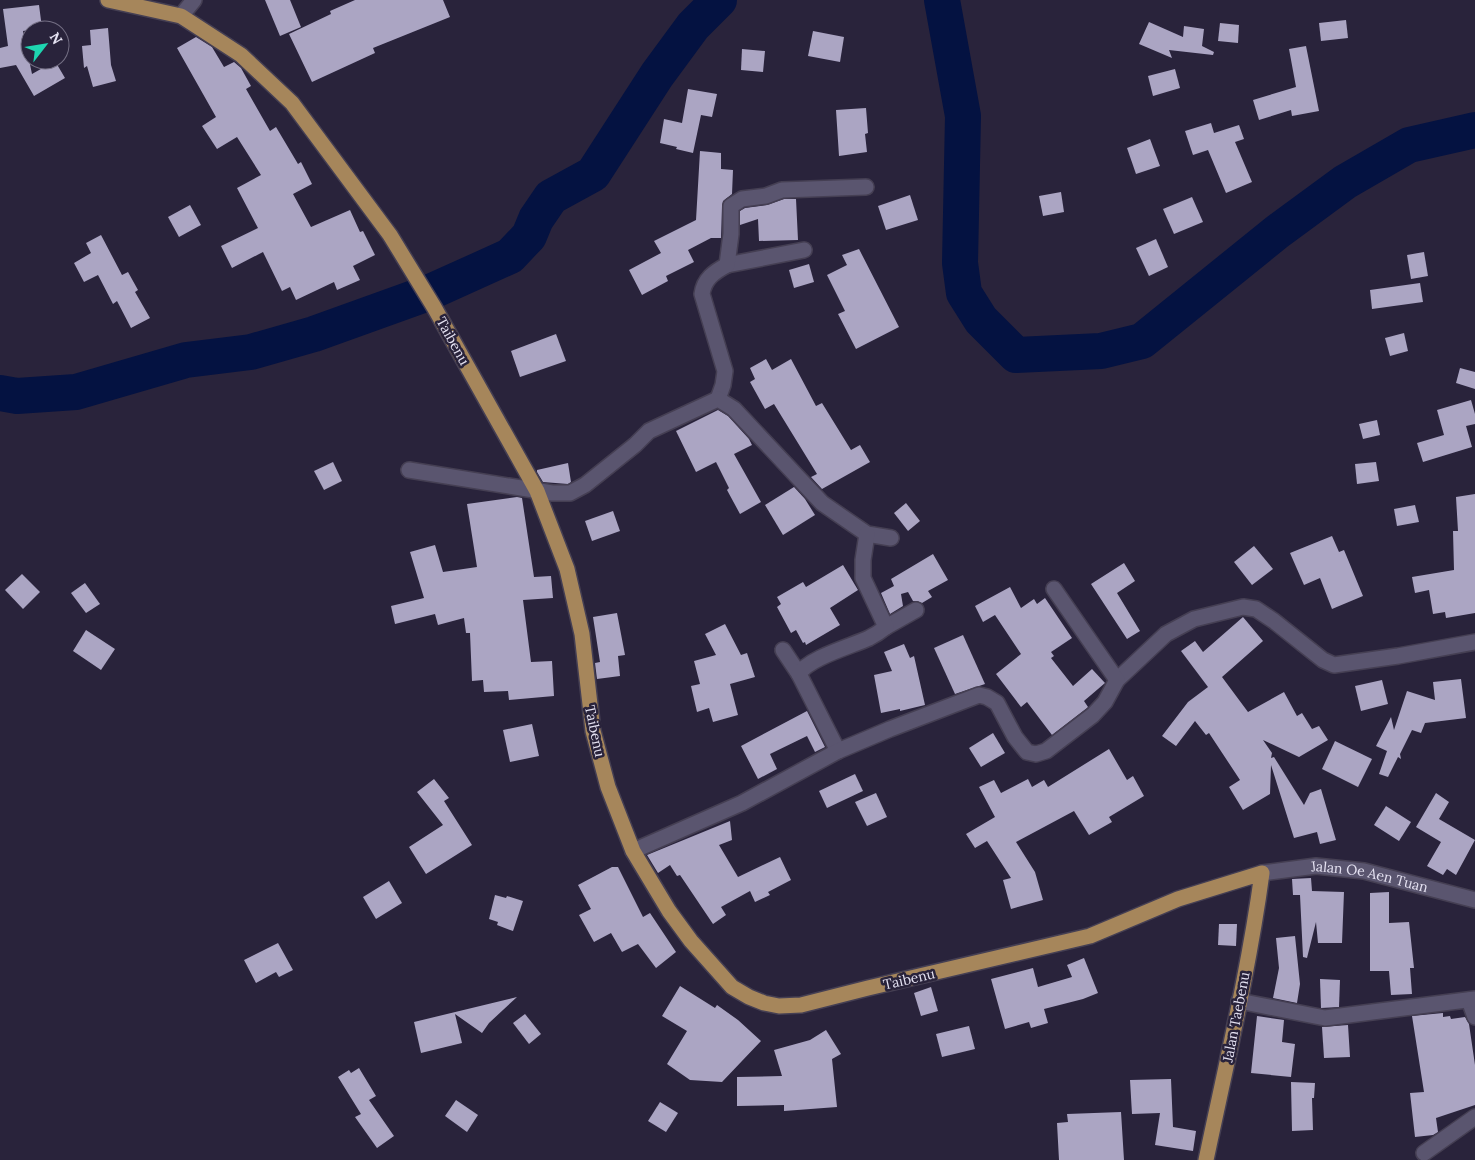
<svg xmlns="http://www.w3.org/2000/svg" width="1475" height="1160" font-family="Lora,serif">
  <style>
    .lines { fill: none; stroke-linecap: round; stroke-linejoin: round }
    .river { stroke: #041241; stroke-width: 36 }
    .building { fill: #aba5c3 }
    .minor-casing { stroke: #453f53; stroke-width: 18 }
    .major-casing { stroke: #453f53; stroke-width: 18 }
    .minor { stroke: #5a556f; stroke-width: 15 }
    .major { stroke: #a6865b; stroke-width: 15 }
    .labels { text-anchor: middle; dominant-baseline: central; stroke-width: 5; stroke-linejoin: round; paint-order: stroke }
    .street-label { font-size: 14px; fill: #e5e2f2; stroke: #29233b }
  </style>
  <rect width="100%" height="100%" fill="#29233b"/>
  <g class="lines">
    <g class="river">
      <polyline points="942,0 963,116 960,263 964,293 981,320 1016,355 1101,351 1142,341 1277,232 1345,182 1409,145 1475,130"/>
      <polyline points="0,393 17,396 76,392 186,360 251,352 314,334 428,293 510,256 529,236 536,219 551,197 593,174 657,75 693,26 719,0"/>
    </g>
  </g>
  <g class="building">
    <polygon points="265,0 290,0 301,27 280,36"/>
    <polygon points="355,0 443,0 450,17 373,48 375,53 312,82 289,34 331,14 330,11"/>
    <polygon points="39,5 42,28 23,31 32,74 55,61 65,78 34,96 16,65 0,68 0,48 8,46 3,9"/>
    <polygon points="1346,20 1348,38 1321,41 1319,23"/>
    <polygon points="1149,22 1183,37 1184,26 1204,29 1202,46 1214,52 1213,55 1169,50 1172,58 1139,44"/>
    <polygon points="1220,23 1239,25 1238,43 1218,41"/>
    <polygon points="108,28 111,65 116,81 93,87 87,66 84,68 82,46 91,45 90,30"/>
    <polygon points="813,31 844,37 840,62 808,56"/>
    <polygon points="196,37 212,47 224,67 234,62 241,68 251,86 246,89 270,131 276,127 298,164 301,162 312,184 293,194 311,227 350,210 360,232 363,231 375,255 353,266 360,280 337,290 334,282 296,300 290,287 282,291 263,252 232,268 221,246 258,228 237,188 261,175 237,137 217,149 202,126 216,117 177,48"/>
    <polygon points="1306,46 1319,111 1292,116 1291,110 1259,120 1253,100 1296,87 1289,49"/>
    <polygon points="742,49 765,51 763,72 741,70"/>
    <polygon points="1175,69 1180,88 1153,96 1148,76"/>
    <polygon points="688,89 717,94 712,117 701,115 693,153 676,149 677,147 660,143 664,119 682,123"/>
    <polygon points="866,108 868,133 865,134 867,152 839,156 836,110"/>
    <polygon points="1211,123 1214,133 1239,125 1244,139 1235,142 1252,182 1226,193 1208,150 1193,155 1185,131"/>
    <polygon points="1150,139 1160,166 1136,174 1127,148"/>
    <polygon points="700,151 721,153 721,169 733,170 732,194 723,201 722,206 721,238 711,238 688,250 694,262 666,276 668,281 642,295 629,270 661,253 654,241 696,220"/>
    <polygon points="1061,192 1064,212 1043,216 1039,196"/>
    <polygon points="910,195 918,220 886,230 878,206"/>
    <polygon points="1192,197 1203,222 1174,234 1163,209"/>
    <polygon points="784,199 796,199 798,240 759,241 758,219 740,225 740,211 745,208 767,205"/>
    <polygon points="190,205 201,225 179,237 168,217"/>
    <polygon points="101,235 122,275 128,272 138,290 135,292 150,318 131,328 117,301 113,304 98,275 84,282 74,263 91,253 86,243"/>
    <polygon points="1156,239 1168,267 1149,276 1136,248"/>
    <polygon points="859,249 899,327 856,349 838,314 845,311 827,275 847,265 842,255"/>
    <polygon points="1424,252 1428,276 1411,279 1407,255"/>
    <polygon points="809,264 814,282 794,288 789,270"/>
    <polygon points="1420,283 1423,302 1372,309 1370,290"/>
    <polygon points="1404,333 1408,351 1390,356 1385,338"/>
    <polygon points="556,334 566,361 520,377 511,351"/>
    <polygon points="766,359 772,370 791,359 816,406 822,403 851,450 860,445 870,462 822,489 811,477 817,474 774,404 765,409 750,382 755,379 750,368"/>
    <polygon points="1460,368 1475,372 1475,389 1456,383"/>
    <polygon points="1471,400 1475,414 1475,424 1466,426 1472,447 1423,462 1417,443 1444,435 1437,410"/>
    <polygon points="718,410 728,416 749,439 752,445 734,454 761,502 740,514 727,490 729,488 716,462 696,472 676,431"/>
    <polygon points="1377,420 1380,435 1363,439 1359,424"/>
    <polygon points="333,462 342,481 324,490 314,471"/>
    <polygon points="1376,462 1379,481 1357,484 1355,464"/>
    <polygon points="568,463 571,482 568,484 543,482 537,472 537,470"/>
    <polygon points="794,487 805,499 815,515 783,535 765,505"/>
    <polygon points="1475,494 1475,613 1446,618 1445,612 1433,614 1429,590 1415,593 1412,577 1454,570 1453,531 1458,531 1456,497"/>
    <polygon points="517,497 522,498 534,577 551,576 553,598 523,600 531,662 552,661 554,696 509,700 508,691 484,692 483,680 472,681 470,633 466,633 464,618 438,625 435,614 395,624 391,606 424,598 410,552 435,545 443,572 477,567 467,504"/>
    <polygon points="906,503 920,521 908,531 894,513"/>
    <polygon points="1415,505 1419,522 1397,526 1394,509"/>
    <polygon points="613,511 620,531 592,541 585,521"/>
    <polygon points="1332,536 1339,552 1344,550 1363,596 1332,609 1320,578 1304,585 1290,553"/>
    <polygon points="1254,546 1273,569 1252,585 1234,562"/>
    <polygon points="933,554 948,580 928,591 932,597 922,603 917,601 913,601 908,592 901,594 903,606 890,614 881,593 894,586 891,579"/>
    <polygon points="1124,563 1135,581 1117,593 1140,631 1127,639 1091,584"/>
    <polygon points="843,565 858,590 830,608 840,625 806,645 805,642 803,643 796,630 791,633 777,607 781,604 777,597 803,582 806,587"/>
    <polygon points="22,574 40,592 23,609 5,590"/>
    <polygon points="85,583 100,604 86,613 71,593"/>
    <polygon points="1010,587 1021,608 1034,599 1037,604 1045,598 1072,638 1051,652 1054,656 1051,658 1073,686 1092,669 1105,683 1084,701 1088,707 1087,708 1052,735 1027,702 1021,707 996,674 1021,654 995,615 983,622 975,606"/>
    <polygon points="617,613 625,655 618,656 620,676 597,679 595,663 600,662 593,617"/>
    <polygon points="1243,617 1263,641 1222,677 1248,712 1284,692 1297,716 1302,713 1312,729 1319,726 1328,740 1299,757 1263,740 1272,753 1271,758 1274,757 1304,805 1310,793 1321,789 1336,840 1320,844 1317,832 1294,838 1271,765 1270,794 1243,810 1229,787 1240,780 1209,733 1206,735 1195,721 1176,746 1162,736 1188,702 1208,687 1181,651 1195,641 1203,652"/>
    <polygon points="725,624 741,655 747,653 755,677 730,684 738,715 713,722 709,708 697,712 691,686 700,684 694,661 716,655 705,634"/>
    <polygon points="86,630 115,649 101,670 73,651"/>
    <polygon points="963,635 985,684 955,694 934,648"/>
    <polygon points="904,644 910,658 914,656 925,705 900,711 900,709 881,713 874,675 892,671 884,652"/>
    <polygon points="1461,679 1466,718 1425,723 1421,733 1412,730 1400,754 1401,759 1398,757 1388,777 1379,774 1387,751 1376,746 1391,717 1394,730 1407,691 1435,700 1433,682"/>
    <polygon points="1382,680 1388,704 1361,711 1355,686"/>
    <polygon points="807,711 825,747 815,752 807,736 770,754 777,769 758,779 741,746"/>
    <polygon points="532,724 539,756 510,762 503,730"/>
    <polygon points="993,733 1005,753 981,767 969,748"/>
    <polygon points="1335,741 1372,759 1358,787 1322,769"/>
    <polygon points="1109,749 1127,780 1133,776 1144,796 1109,817 1112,822 1089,835 1074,811 1016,842 1035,872 1043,900 1011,909 1003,880 1011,878 987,841 975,848 966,834 995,817 979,787 994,780 1001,793 1028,779 1032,787 1044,780 1048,787"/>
    <polygon points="855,774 863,791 827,808 819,791"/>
    <polygon points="434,779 449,798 444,801 472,845 426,874 409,847 443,825 417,792"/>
    <polygon points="876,793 887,817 867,826 855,802"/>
    <polygon points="1436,793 1449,802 1439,819 1475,840 1456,875 1447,869 1443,875 1427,866 1441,842 1416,827"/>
    <polygon points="1386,806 1411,822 1399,841 1374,825"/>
    <polygon points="730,821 732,840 719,845 738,877 780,857 791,880 768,892 770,895 755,902 750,891 721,907 726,915 713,924 680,875 677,876 670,865 658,873 647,855"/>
    <polygon points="612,867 618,867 643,917 650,913 676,952 656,968 638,944 622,952 611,933 594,942 579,915 591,909 578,885"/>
    <polygon points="1311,878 1312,891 1344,892 1342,943 1318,943 1316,922 1307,958 1303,957 1300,895 1293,895 1292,879"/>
    <polygon points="389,881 402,903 376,919 363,897"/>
    <polygon points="1389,892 1389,923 1409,922 1414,968 1410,968 1412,994 1391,995 1389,971 1370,971 1370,893"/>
    <polygon points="495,895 506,898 507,896 523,901 513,931 497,925 498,922 489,919"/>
    <polygon points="1219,924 1237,924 1236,946 1218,945"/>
    <polygon points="1295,936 1300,984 1297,1003 1273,998 1279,968 1276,938"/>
    <polygon points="278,943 293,970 279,977 276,972 256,983 244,960"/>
    <polygon points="1084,958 1098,993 1083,999 1044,1009 1048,1023 1031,1028 1029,1022 1005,1029 991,979 1033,968 1038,987 1072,977 1067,965"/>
    <polygon points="1320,979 1340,980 1339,1007 1321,1008"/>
    <polygon points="680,986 715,1008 717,1005 738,1020 761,1041 722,1082 690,1080 667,1064 687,1031 662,1016"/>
    <polygon points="931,987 938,1011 921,1016 914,993"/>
    <polygon points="517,997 489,1023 482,1033 455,1014 462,1043 421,1053 414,1022"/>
    <polygon points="1443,1013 1443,1017 1450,1016 1451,1019 1465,1017 1469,1024 1475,1065 1475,1105 1436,1118 1438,1132 1433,1135 1415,1137 1410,1093 1424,1092 1412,1016"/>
    <polygon points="525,1014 541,1034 529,1044 513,1023"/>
    <polygon points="1257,1016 1284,1020 1282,1042 1295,1044 1291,1077 1251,1073"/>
    <polygon points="1348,1025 1350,1057 1324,1058 1322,1027"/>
    <polygon points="969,1026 975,1049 942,1057 936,1034"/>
    <polygon points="826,1030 841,1054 832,1059 837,1107 784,1111 784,1105 737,1106 737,1077 782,1076 774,1050 810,1040"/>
    <polygon points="359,1068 376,1096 369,1100 394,1136 377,1148 355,1117 361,1114 338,1077 349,1070 351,1073"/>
    <polygon points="1171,1079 1173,1127 1196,1131 1193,1151 1155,1145 1160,1113 1132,1114 1130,1080"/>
    <polygon points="1291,1082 1315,1083 1314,1098 1312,1098 1313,1130 1292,1131"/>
    <polygon points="456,1100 478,1115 467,1132 445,1116"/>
    <polygon points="660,1102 678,1113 666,1132 648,1121"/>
    <polygon points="1121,1112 1124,1160 1059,1160 1057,1123 1068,1122 1067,1114"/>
  </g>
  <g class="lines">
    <g class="minor-casing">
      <g id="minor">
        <polyline points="181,16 194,0"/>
        <polyline points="727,265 804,250"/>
        <path d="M718,399L723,385L725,371L702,294C704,279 714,272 727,265L731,234V206L742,199L766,196L782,190L866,187"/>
        <polyline points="409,470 552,493 570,493 585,485 635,445 649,431 718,399 734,409 822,503 867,534 891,538"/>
        <polyline points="886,627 916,610"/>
        <polyline points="783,650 799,674"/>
        <polyline points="1117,680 1166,634 1194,619 1243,607 1256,609 1274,621 1323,660 1334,665 1398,656 1475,642"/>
        <path d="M838,751L799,674C808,658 852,646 869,638C875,635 881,631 886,627L863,578V560L867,534"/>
        <polyline points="633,851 742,803 838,751 890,729 979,695 987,697 997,703 1015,737 1027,752 1036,754 1046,751 1093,715 1105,702 1117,680 1054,589"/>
        <path id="s1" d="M1262,873L1316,866L1364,871L1475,900"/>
        <polyline points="1469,1000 1475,1017"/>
        <polyline points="1239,1001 1325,1018 1475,999"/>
        <polyline points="1424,1153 1475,1117"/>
      </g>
    </g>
    <g class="major-casing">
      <path id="major" d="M108,0L181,16L241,55L292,103L390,235L434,307L537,491L567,569L582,634L593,731L608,787L633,851L669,911L691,941L732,987L749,997L764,1003L779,1006L801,1005L868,988L1090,936L1178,899L1262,873C1249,969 1226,1065 1206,1160"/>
    </g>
    <use href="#minor" class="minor"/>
    <use href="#major" class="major"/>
  </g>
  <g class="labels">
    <g class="street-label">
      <text transform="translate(453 341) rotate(61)">Taibenu</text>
      <text transform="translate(595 731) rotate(78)">Taibenu</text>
      <text stroke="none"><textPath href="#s1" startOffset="109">Jalan Oe Aen Tuan</textPath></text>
      <text transform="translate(909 979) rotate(-13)">Taibenu</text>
      <text transform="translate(1236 1017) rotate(-79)">Jalan Taebenu</text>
    </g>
  </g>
  <g transform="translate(45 45) rotate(59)"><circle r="24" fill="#29233b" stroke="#746f84"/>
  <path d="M0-4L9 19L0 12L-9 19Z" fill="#1ed5b0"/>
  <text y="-8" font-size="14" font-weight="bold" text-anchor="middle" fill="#e5e2f2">N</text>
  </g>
</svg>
